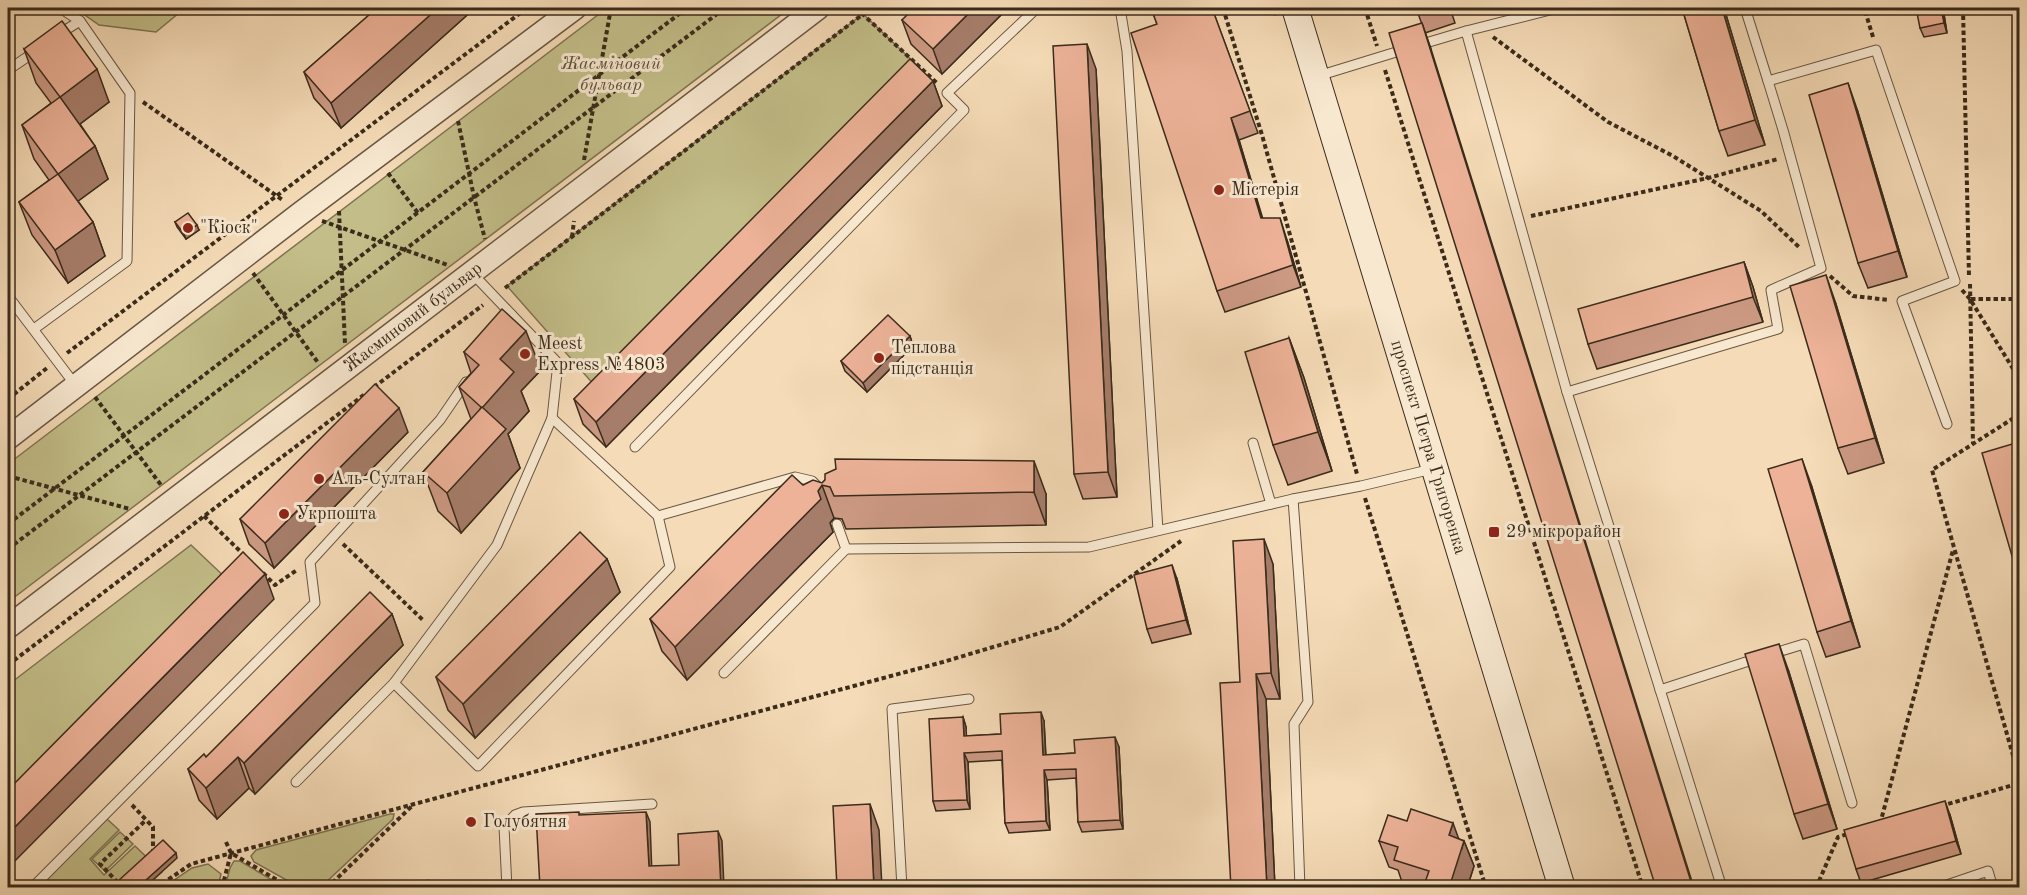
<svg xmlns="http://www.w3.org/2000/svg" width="2027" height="895" font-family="'Old Standard TT',serif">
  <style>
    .green { fill: #c3be89; stroke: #7e7452; stroke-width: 1.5 }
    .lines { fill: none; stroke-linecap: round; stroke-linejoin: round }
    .service-casing { stroke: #695742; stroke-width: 11 }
    .tertiary-casing { stroke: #695742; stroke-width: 25 }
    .secondary-casing { stroke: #3a2b1b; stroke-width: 28 }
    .path { stroke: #3a2b1b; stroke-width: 4; stroke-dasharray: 4.5 3; stroke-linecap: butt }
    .service { stroke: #f8e8d0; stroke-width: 9 }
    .tertiary { stroke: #f8e8d0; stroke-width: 22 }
    .secondary { stroke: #f8e8d0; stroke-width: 26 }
    .wall { fill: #cc9983; stroke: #3a2b1b; stroke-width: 1.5 }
    .shaded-wall { fill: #a67d6a; stroke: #3a2b1b; stroke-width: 1.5 }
    .building { fill: #edb298; stroke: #3a2b1b; stroke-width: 1.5 }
    .poi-dot { fill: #8f2418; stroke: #f8e8d0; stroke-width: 2 }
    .labels { text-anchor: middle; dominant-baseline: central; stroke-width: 6; stroke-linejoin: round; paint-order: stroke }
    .park-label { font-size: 18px; font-style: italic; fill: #5c5036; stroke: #f8e8d0 }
    .poi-label { font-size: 18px; fill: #3a2b1b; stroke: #f8e8d0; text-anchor: start }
    .street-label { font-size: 18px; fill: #3a2b1b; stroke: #f8e8d0 }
  </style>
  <rect width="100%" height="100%" fill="#f5dbb7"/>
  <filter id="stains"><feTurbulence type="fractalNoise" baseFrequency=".00333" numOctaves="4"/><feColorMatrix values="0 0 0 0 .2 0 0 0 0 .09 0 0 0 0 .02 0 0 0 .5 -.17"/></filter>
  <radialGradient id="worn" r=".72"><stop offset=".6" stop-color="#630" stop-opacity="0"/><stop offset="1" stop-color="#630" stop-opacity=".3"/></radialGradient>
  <g class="green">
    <polygon points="75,8 185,8 156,32 99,25"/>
    <polygon points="607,8 790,8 8,602 8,464"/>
    <polygon points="863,14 920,68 601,389 595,386 507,286"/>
    <polygon points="191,545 230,582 8,808 8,685"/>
    <polygon points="390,814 394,814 393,819 321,887 299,887 254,862 251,856 256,850"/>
    <polygon points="107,819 119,830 90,859 104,875 135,846 162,872 147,885 132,871 116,886 117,887 37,888"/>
    <polygon points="120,832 133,844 105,871 92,859"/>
    <polygon points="234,861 240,861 284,887 225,887 230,868"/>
    <polygon points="208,864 221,874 218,887 164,887 192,868"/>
  </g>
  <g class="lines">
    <g class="service-casing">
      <g id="service">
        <polyline points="60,8 80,21"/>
        <polyline points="1120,8 1127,51 1158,530"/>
        <polyline points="1745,8 1768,81 1876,50 1955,281 1902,301 1947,424"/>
        <polyline points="1275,10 1278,8"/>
        <polyline points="1466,31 1567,392 1722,888"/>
        <polyline points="1419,45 1466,31 1558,8"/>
        <polyline points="8,70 36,51"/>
        <polyline points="1318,76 1406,49"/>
        <polyline points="471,272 512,315 504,326"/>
        <polyline points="8,296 76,386"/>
        <polyline points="34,329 127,261 130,93 80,21 59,34"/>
        <polyline points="1567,392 1778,329 1771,290 1821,268 1783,130 1768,81"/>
        <polyline points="1253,443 1271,504"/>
        <polyline points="635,447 964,110 947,93 1037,8"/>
        <polyline points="1293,499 1308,702 1294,724 1300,888"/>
        <polyline points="658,516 795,477 812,481 820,489"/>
        <polyline points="846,549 1089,547 1293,499 1361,486 1432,469"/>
        <polyline points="1771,654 1804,644 1852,803"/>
        <polyline points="724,673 846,549 837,524"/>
        <polyline points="394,683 478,766 670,567 658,516 552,418"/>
        <polyline points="1660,690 1758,658"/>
        <polyline points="296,782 394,683 497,545 552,418 558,363 512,315"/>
        <polyline points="32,888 315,603 310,562 440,420 466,382"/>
        <polyline points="427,888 428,885 436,888"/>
        <polyline points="507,888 504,827 515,815 523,812 652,804"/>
        <polyline points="902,888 892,709 969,699"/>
        <polyline points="1938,888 1988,871 1993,888"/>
      </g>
    </g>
    <g class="tertiary-casing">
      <g id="tertiary">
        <polyline points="8,438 301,213 575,8"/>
        <path id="s1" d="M8,627L818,8"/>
      </g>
    </g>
    <g class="secondary-casing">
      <g id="secondary">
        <path id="s2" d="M1295,8L1562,888"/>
      </g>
    </g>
    <g class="path">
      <polyline points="856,8 938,84"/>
      <polyline points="1223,8 1262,135 1357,474"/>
      <polyline points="1365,8 1377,46"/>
      <polyline points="1963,8 1969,277"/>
      <polyline points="1493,37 1608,122 1673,156 1761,211 1800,248"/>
      <polyline points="1873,37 1866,14 1882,8"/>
      <polyline points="1385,70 1643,888"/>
      <polyline points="143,102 284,201"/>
      <polyline points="458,121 474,197 485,239"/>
      <polyline points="584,160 611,8"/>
      <polyline points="388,173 418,213"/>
      <polyline points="339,211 345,344"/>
      <polyline points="1531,216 1708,178 1778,159"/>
      <polyline points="322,221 448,265"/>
      <polyline points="572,237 574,221"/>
      <polyline points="253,273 319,364"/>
      <polyline points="1830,276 1853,296 1889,300"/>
      <polyline points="1970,284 1973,444"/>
      <polyline points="505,288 871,8"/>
      <polyline points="1962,290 1970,299 2020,380"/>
      <polyline points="1971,299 2020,299"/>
      <polyline points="67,353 527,8"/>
      <polyline points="374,387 483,305"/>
      <polyline points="95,397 161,485"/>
      <polyline points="8,399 47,368"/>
      <polyline points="2020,414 1932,470 2020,780"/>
      <polyline points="8,476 130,509"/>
      <polyline points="1365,498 1486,888"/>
      <polyline points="204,516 244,555"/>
      <polyline points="8,524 687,8"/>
      <polyline points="343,544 424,621"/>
      <polyline points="8,549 725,8"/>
      <polyline points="263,573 275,585 297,570"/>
      <polyline points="8,665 365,394"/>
      <polyline points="132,805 153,827 153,852"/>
      <polyline points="1941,806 2020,783"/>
      <polyline points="1880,824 1953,550"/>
      <polyline points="226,842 231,853 291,888"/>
      <polyline points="123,888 100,864 146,820"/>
      <polyline points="156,888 191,864 943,662 1060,627 1181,541"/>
      <polyline points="222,888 231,853"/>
      <polyline points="327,888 413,805"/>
      <polyline points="1816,888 1838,837 1851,833"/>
    </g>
    <use href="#service" class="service"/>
    <use href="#tertiary" class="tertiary"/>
    <use href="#secondary" class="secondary"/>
  </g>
  <g class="wall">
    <polygon points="377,8 475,8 341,128 314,98 304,72"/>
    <polygon points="1008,8 942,74 911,44 902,20"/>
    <polygon points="1151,8 1200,8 1201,10 1212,8 1258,133 1239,140 1262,218 1287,240 1301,287 1225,312 1217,291 1157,24"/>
    <polygon points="1416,8 1450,8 1455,23 1425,33 1431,49"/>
    <polygon points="1682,8 1724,8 1765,145 1728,156 1719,131"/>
    <polygon points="1943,8 1947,33 1924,37 1920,28"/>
    <polygon points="24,49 109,102 80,124 95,146 108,179 78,201 93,222 105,256 68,283 32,235 19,202 49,180 34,159 22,125 51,103 36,83"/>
    <polygon points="1096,69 1117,497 1083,499 1074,474"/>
    <polygon points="933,81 942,106 606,447 583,424 574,399"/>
    <polygon points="1857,109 1907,277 1868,288 1858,263"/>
    <polygon points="175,222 199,230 186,239 177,227"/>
    <polygon points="1744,262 1753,287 1763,322 1597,369 1588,344"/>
    <polygon points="1835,301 1884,463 1848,474 1838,448"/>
    <polygon points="910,336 913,346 867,392 845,371 841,361"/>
    <polygon points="1289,338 1304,378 1332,471 1288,485 1273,445"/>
    <polygon points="464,352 541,370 521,391 529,411 508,434 520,468 461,533 438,511 423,472 471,419 459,387 471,373"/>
    <polygon points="408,432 274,568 249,544 240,519"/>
    <polygon points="836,469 1046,494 1046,525 846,529 842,519 834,518 830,523 833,532 687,680 662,651 650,619 803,485 822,483"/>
    <polygon points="1811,484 1860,647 1826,657 1817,632"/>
    <polygon points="607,559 620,592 475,738 448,710 436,677"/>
    <polygon points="1273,564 1280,699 1266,699 1275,888 1231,888 1240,682"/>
    <polygon points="1177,579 1191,634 1152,643 1147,629"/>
    <polygon points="392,614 403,645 255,794 249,788 217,819 199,800 188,769 206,757"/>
    <polygon points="1788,669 1837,829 1803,839 1794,814"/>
    <polygon points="963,717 966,727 966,736 1001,734 1044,721 1046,755 1075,753 1119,747 1123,829 1082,832 1078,822 1076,778 1047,780 1050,830 1009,833 1005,823 1002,760 968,762 970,809 936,811 933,801"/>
    <polygon points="1950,815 1961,854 1861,883 1856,869"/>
    <polygon points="1459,839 1464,841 1474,866 1467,888 1410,888 1403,885 1398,870 1389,867 1379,841"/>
  </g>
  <g class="shaded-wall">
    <polygon points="438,8 475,8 341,128 331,103"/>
    <polygon points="974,8 1008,8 942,74 933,49"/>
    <polygon points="1722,8 1724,8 1765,145 1755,120"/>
    <polygon points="1941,8 1943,8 1947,33 1944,23"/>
    <polygon points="1422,23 1431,49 1694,888 1693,888"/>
    <polygon points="1087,44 1096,69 1117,497 1108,472"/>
    <polygon points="97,69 109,102 72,130 60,97"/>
    <polygon points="933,81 942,106 606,447 596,422"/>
    <polygon points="1848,83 1857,109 1907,277 1898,251"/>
    <polygon points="1231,118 1239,140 1269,239 1261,218"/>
    <polygon points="95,146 108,179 70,207 58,174"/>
    <polygon points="1280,218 1287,240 1301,287 1293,265"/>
    <polygon points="93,222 105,256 68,283 55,250"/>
    <polygon points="197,225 199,230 186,239 184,234"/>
    <polygon points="1744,262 1753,287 1763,322 1753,297"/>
    <polygon points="1826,275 1835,301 1884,463 1875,438"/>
    <polygon points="526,331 541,370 521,391 529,411 508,434 520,468 461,533 447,493 500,359"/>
    <polygon points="910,336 913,346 867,392 863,383"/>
    <polygon points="1289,338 1304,378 1332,471 1318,432"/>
    <polygon points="399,408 408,432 274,568 265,543"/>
    <polygon points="1802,459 1811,484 1860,647 1851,621"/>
    <polygon points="1034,461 1046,494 1046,525 1034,492"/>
    <polygon points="822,485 834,518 830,523 833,532 687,680 675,647 818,491"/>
    <polygon points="1264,539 1273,564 1280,699 1271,673"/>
    <polygon points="607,559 620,592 475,738 463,704"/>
    <polygon points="1172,565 1177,579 1191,634 1186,620"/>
    <polygon points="265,574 274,599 8,868 8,834"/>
    <polygon points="392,614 403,645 255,794 244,763"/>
    <polygon points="1779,644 1788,669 1837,829 1828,804"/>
    <polygon points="1256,674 1266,699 1275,888 1267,888"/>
    <polygon points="1041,712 1044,721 1046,764 1043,755"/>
    <polygon points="963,717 966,727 967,746 964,736"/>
    <polygon points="1115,737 1119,747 1123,829 1120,820"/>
    <polygon points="964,753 968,762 970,809 967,800"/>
    <polygon points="238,757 249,788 217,819 206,788"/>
    <polygon points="1044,770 1047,780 1050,830 1046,821"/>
    <polygon points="1945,801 1950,815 1961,854 1956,841"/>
    <polygon points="870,804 879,830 882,888 874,888"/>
    <polygon points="646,812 650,822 652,875 649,866"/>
    <polygon points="1453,823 1462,848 1464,841 1474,866 1467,888 1449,888 1449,835"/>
    <polygon points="718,831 722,841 724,888 721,888"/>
    <polygon points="176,853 177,858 144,888 137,888"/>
  </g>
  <g class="building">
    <polygon points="377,8 438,8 331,103 304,72"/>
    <polygon points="914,8 974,8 933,49 902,20"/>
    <polygon points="1151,8 1199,8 1200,10 1207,8 1212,8 1250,111 1231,118 1261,218 1280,218 1293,265 1217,291 1131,33 1157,24"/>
    <polygon points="1682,8 1722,8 1755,120 1719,131"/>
    <polygon points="1916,8 1941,8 1944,23 1920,28"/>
    <polygon points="62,21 97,69 60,97 24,49"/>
    <polygon points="1422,23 1693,888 1656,888 1389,33"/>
    <polygon points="1087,44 1108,472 1074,474 1053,46"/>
    <polygon points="910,59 933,81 596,422 574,399"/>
    <polygon points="1848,83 1898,251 1858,263 1809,95"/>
    <polygon points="60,97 95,146 58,174 22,125"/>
    <polygon points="58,174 93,222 55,250 19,202"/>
    <polygon points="188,213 197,225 184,234 175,222"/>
    <polygon points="1744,262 1753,297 1588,344 1578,309"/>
    <polygon points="1826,275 1875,438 1838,448 1790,286"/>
    <polygon points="502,309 526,331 500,359 514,372 482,408 459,387 479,365 464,352"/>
    <polygon points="888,315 910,336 863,383 841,361"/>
    <polygon points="1289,338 1318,432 1273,445 1245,352"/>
    <polygon points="375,384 399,408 265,543 240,519"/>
    <polygon points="482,407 506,429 447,493 423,472"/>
    <polygon points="2019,442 2019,580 1982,453"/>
    <polygon points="835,459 1034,461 1034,492 834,496 830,487 822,485 818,491 821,499 675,647 650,619 792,475 803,485 813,480 822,483 825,480 825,474 836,469"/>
    <polygon points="1802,459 1851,621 1817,632 1768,469"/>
    <polygon points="580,532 607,559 463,704 436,677"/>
    <polygon points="1264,539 1271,673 1256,674 1267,888 1231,888 1220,683 1240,682 1233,541"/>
    <polygon points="243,552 265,574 8,834 8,790"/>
    <polygon points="1172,565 1186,620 1147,629 1134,575"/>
    <polygon points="370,592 392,614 244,763 238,757 206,788 188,769 204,754 206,757"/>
    <polygon points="2019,625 2019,643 2014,626"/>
    <polygon points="1779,644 1828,804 1794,814 1745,654"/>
    <polygon points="1041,712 1043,755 1075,753 1074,740 1115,737 1120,820 1078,822 1076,769 1044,770 1046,821 1005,823 1002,751 964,753 967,800 933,801 929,719 963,717 964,736 1001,734 1000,714"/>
    <polygon points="1945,801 1956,841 1856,869 1844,830"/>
    <polygon points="870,804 874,888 837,888 833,806"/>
    <polygon points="1411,809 1453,823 1449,835 1464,841 1449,888 1423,888 1429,871 1394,860 1398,847 1379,841 1388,815 1407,821"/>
    <polygon points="579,812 579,815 646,812 649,866 679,865 678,834 718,831 721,888 540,888 536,814"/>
    <polygon points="163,840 176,853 137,888 123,888 117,882"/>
  </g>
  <g class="poi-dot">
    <circle cx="1219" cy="190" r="6"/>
    <circle cx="188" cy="228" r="6"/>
    <circle cx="525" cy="354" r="6"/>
    <circle cx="879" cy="358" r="6"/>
    <circle cx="319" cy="479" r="6"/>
    <circle cx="284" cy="514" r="6"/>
    <rect x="1488" y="526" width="12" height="12" rx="3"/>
    <circle cx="471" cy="822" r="6"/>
  </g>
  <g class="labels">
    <g class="park-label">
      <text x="611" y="64">Жасміновий<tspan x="611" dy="21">бульвар</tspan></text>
    </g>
    <g class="poi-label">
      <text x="1231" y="190">Містерія</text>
      <text x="200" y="228">"Кіоск"</text>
      <text x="537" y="344">Meest<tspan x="537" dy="21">Express №4803</tspan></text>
      <text x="891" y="348">Теплова<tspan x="891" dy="21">підстанція</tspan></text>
      <text x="331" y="479">Аль-Султан</text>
      <text x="296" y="514">Укрпошта</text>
      <text x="1506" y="532">29 мікрорайон</text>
      <text x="483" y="822">Голубятня</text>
    </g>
    <g class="street-label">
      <text stroke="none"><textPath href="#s1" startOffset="510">Жасминовий бульвар</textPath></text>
      <text stroke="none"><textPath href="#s2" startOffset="459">проспект Петра Григоренка</textPath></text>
    </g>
  </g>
  <rect width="2027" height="895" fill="none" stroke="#f5dbb7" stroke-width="30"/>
  <rect x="9" y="9" width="2009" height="877" fill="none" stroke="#3a2b1b" stroke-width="3"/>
  <rect x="15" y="15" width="1997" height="865" fill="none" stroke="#3a2b1b" stroke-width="1.5"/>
  <rect width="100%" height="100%" filter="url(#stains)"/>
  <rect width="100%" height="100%" fill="url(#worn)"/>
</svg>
